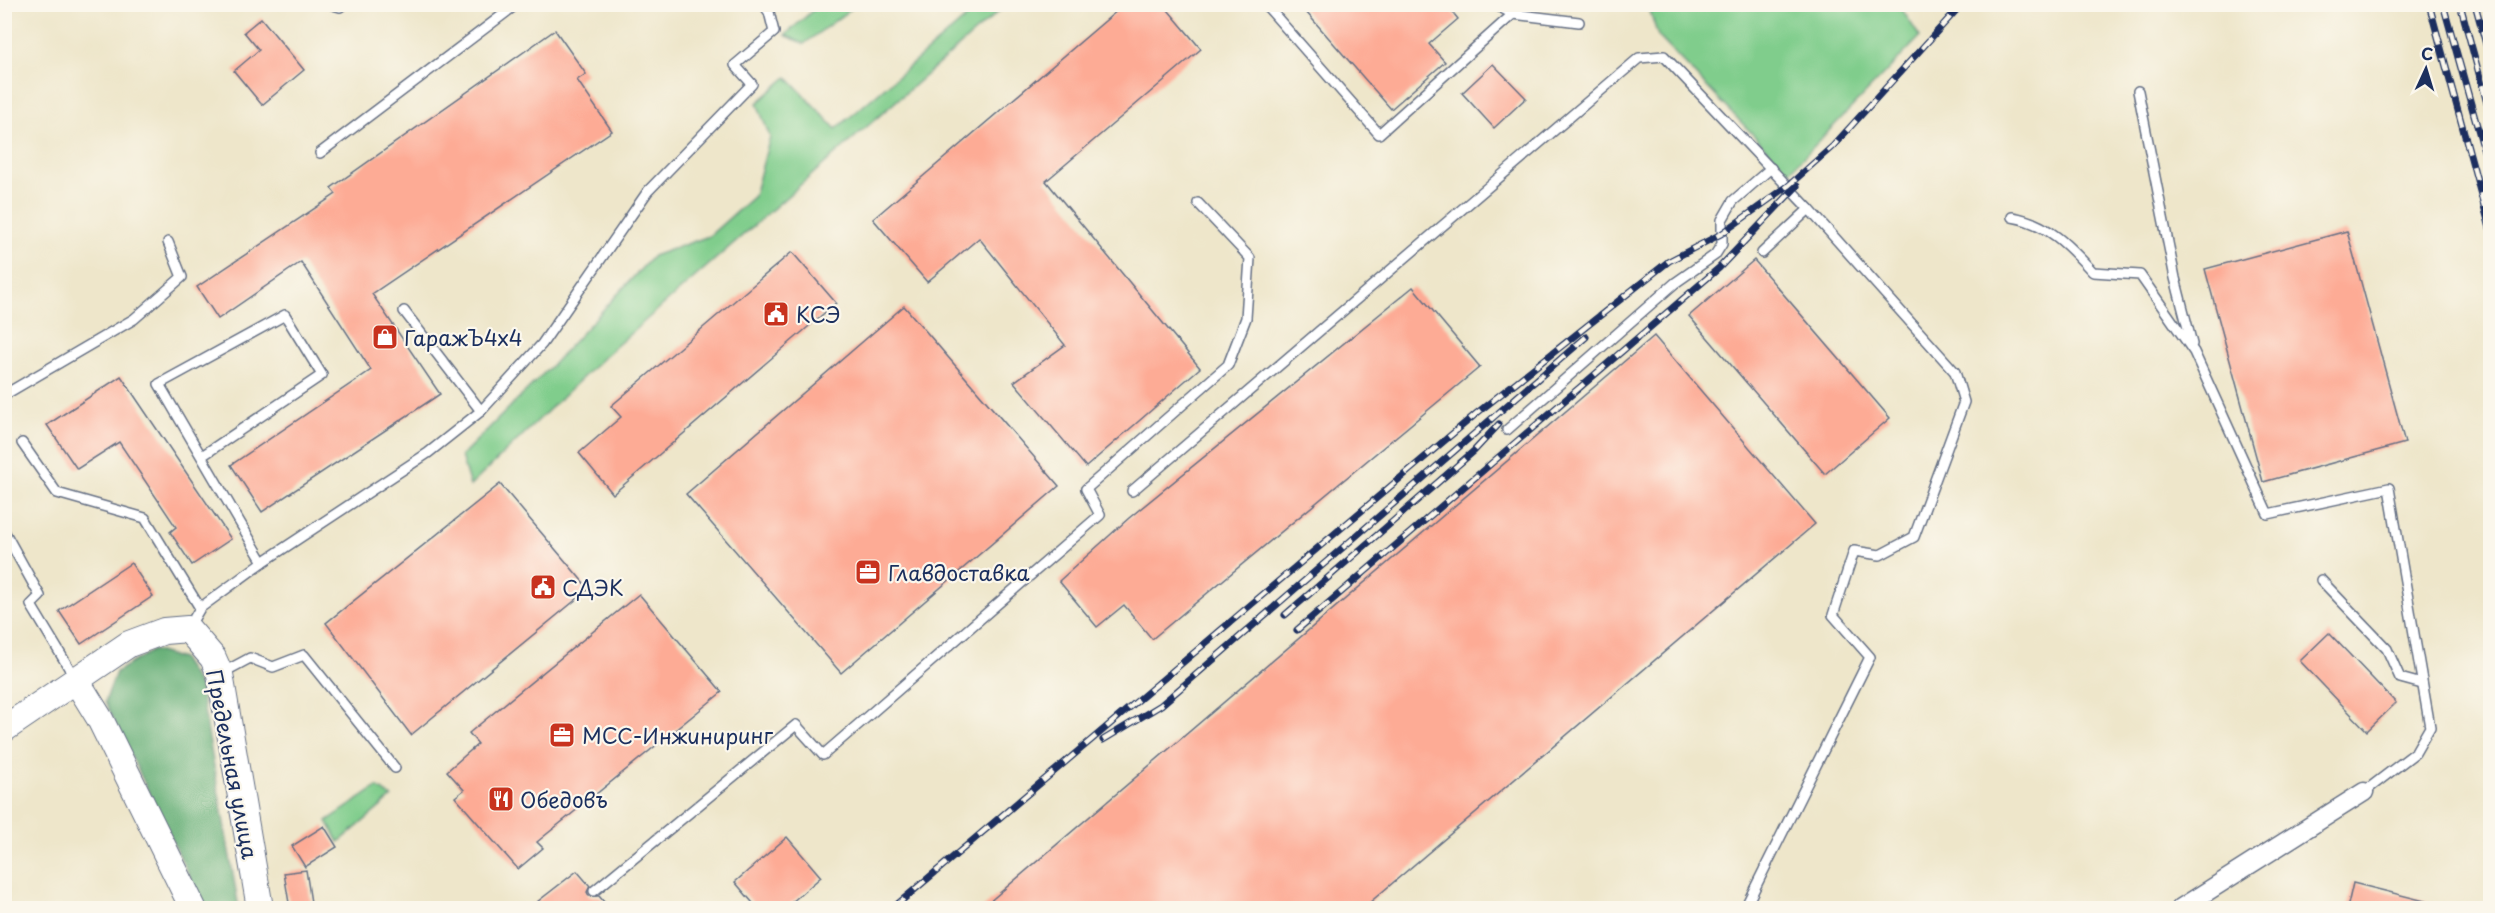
<svg xmlns="http://www.w3.org/2000/svg" width="2495" height="913" font-family="'Playpen Sans',sans-serif">
  <style>
    .green { fill: #80cd8c; stroke: #4e7e75; stroke-width: 1.5 }
    .forest { fill: #68b078; stroke: #42706b; stroke-width: 1.5 }
    .building { fill: #fdab95 }
    .lines { fill: none; stroke-linecap: round; stroke-linejoin: round }
    .lane-casing { stroke: #656f84; stroke-width: 12 }
    .street-casing { stroke: #656f84; stroke-width: 21 }
    .secondary-casing { stroke: #656f84; stroke-width: 28 }
    .lane { stroke: #fff; stroke-width: 9 }
    .street { stroke: #fff; stroke-width: 18 }
    .secondary { stroke: #fff; stroke-width: 26 }
    .rail-casing { stroke: #1b2f5e; stroke-width: 7 }
    .rail { stroke: #fbf7ec; stroke-width: 4.5; stroke-dasharray: 14; stroke-linecap: butt }
    .labels { text-anchor: middle; dominant-baseline: central; stroke-width: 4.5; stroke-linejoin: round; paint-order: stroke }
    .poi-label { font-size: 21px; fill: #1b2f5e; stroke: #fbf7ec; text-anchor: start }
    .street-label { font-size: 21px; fill: #1b2f5e; stroke: #fbf7ec }
  </style>
  <rect width="100%" height="100%" fill="#fbf7ec"/>
  <filter id="ink" filterUnits="userSpaceOnUse"><feTurbulence type="fractalNoise" baseFrequency=".0167" numOctaves="2"/><feDisplacementMap in="SourceGraphic" scale="12" xChannelSelector="R" yChannelSelector="G"/><feConvolveMatrix kernelMatrix="1 2 1 2 8 2 1 2 1" color-interpolation-filters="sRGB"/></filter>
  <filter id="wash" filterUnits="userSpaceOnUse"><feTurbulence type="fractalNoise" baseFrequency=".008" numOctaves="4" result="noise"/><feDisplacementMap in="SourceGraphic" scale="24" xChannelSelector="R" yChannelSelector="G"/><feGaussianBlur stdDeviation="1.35" result="paint"/><feColorMatrix in="noise" values="0 0 0 0 0 0 0 0 0 0 0 0 0 0 0 0 0 1.4 0 .05"/><feComposite in="paint" operator="in"/></filter>
  <g filter="url(#wash)">
    <rect width="100%" height="100%" fill="#eee6ca"/>
    <g class="green">
      <polygon points="819,5 856,5 804,44 785,35"/>
      <polygon points="981,5 1006,5 607,354 470,486 461,456 552,365 653,256 709,236 754,196 770,137 757,103 787,77 836,129"/>
      <polygon points="1648,5 1899,5 1920,37 1789,172 1658,36"/>
      <polygon points="377,787 392,797 339,842 327,821"/>
    </g>
    <polygon class="forest" points="153,650 182,659 200,687 239,908 205,908 105,702 116,672"/>
    <g id="blocks">
      <g class="building">
        <polygon points="1125,4 1163,4 1201,49 1046,181 1200,368 1086,467 1014,382 1065,345 979,238 927,282 873,219"/>
        <polygon points="1299,4 1446,4 1458,19 1429,44 1445,62 1391,109"/>
        <polygon points="261,18 304,70 262,105 234,71 259,50 244,32"/>
        <polygon points="555,30 586,74 577,80 612,131 372,294 440,394 262,512 231,465 371,370 301,262 218,319 197,287 336,194 331,188"/>
        <polygon points="1493,64 1526,98 1494,128 1462,93"/>
        <polygon points="2347,231 2405,443 2263,482 2205,269"/>
        <polygon points="792,252 836,303 613,494 579,453 621,417 611,406"/>
        <polygon points="1754,260 1890,418 1825,474 1689,316"/>
        <polygon points="1413,287 1480,367 1152,639 1124,605 1097,627 1059,581 1129,518"/>
        <polygon points="904,306 1059,486 841,673 686,494"/>
        <polygon points="1654,336 1815,524 1362,909 981,909"/>
        <polygon points="121,376 231,539 192,565 170,532 176,527 119,442 77,469 47,425"/>
        <polygon points="500,484 589,589 411,735 326,623"/>
        <polygon points="131,563 153,596 81,644 59,611"/>
        <polygon points="639,594 722,692 537,842 543,848 518,869 455,797 464,790 447,771 478,744 469,733"/>
        <polygon points="2329,633 2396,703 2367,731 2300,661"/>
        <polygon points="324,826 337,847 305,867 292,846"/>
        <polygon points="787,837 821,877 784,909 758,909 735,882"/>
        <polygon points="306,870 312,909 290,909 284,873"/>
        <polygon points="577,871 590,886 587,892 589,896 599,896 610,909 528,909"/>
        <polygon points="2353,883 2433,903 2433,909 2347,909"/>
      </g>
    </g>
  </g>
  <g filter="url(#ink)">
    <use href="#blocks" fill-opacity="0" stroke="#656f84" stroke-width="1.5"/>
    <g class="lines">
      <g class="lane-casing">
        <g id="lane">
          <polyline points="330,4 340,7 344,4"/>
          <polyline points="1265,4 1379,134 1513,14"/>
          <polyline points="1494,4 1513,14 1579,22"/>
          <polyline points="2138,91 2175,278 2192,344"/>
          <polyline points="320,153 517,4"/>
          <path d="M2012,217C2048,223 2069,246 2093,272L2140,275L2194,352L2268,514L2389,488L2430,727L2415,753L2364,792"/>
          <polyline points="1762,253 1809,209"/>
          <polyline points="404,311 481,411"/>
          <polyline points="4,395 134,319 182,277 168,242"/>
          <polyline points="1507,430 1675,283 1715,255 1722,244 1722,220 1733,201 1771,168"/>
          <polyline points="22,443 57,493 145,518 200,608"/>
          <polyline points="202,456 322,375 285,315 159,384 263,562"/>
          <polyline points="1132,491 1639,58 1664,56 1809,209 1955,372 1964,402 1914,537 1880,555 1854,551 1833,615 1870,657 1745,908"/>
          <polyline points="4,531 40,596 31,605 75,678"/>
          <polyline points="2321,580 2387,649 2400,678 2422,684"/>
          <polyline points="189,627 200,608 263,562 428,453 481,411 542,344 648,191 752,84 735,65 774,32 769,12 763,4"/>
          <polyline points="222,673 250,658 273,667 304,655 395,768"/>
          <polyline points="594,891 796,725 823,755 1100,515 1086,489 1228,365 1246,318 1250,258 1198,203"/>
        </g>
      </g>
      <g class="street-casing">
        <polyline id="street" points="2181,908 2364,792"/>
      </g>
      <g class="secondary-casing">
        <g id="secondary">
          <polyline points="76,680 100,719 193,908"/>
          <polyline points="4,729 129,644 164,631 188,629 213,658 220,674 260,908"/>
        </g>
      </g>
      <use href="#lane" class="lane"/>
      <use href="#street" class="street"/>
      <use href="#secondary" class="secondary"/>
      <g class="rail-casing">
        <g id="rail">
          <polyline points="2429,4 2490,228"/>
          <polyline points="2443,4 2490,172"/>
          <polyline points="2460,4 2490,114"/>
          <polyline points="2475,4 2490,59"/>
          <polyline points="2488,4 2490,14"/>
          <polyline points="1285,615 1474,451 1499,424"/>
          <polyline points="1297,630 1719,268 1797,186"/>
          <polyline points="1103,740 1161,705 1586,337"/>
          <polyline points="893,908 1477,413 1669,261 1721,234 1788,186 1833,146 1962,4"/>
          <polyline points="2490,908 2490,906"/>
        </g>
      </g>
      <use href="#rail" class="rail"/>
    </g>
  </g>
  <defs>
    <g id="civic-square" transform="scale(1.35)"><rect x="-9" y="-9" width="18" height="18" rx="4" fill="#c8321e" stroke="#fbf7ec"/><path d="M-.6-6.5H3V-4.5H.6V-3L4-1V1h2V6H-6V1h2V-1L-.6-3ZM-1.2 2.5V6h2.4V2.5Z" fill="#fff"/></g>
    <g id="shop-square" transform="scale(1.35)"><rect x="-9" y="-9" width="18" height="18" rx="4" fill="#c8321e" stroke="#fbf7ec"/><path d="M-5-2.5h2.3a2.7 3.5 0 0 1 5.4 0H5L5.5 6h-11ZM-1.5-2.5h3a1.5 2.3 0 0 0-3 0Z" fill="#fff"/></g>
    <g id="office-square" transform="scale(1.35)"><rect x="-9" y="-9" width="18" height="18" rx="4" fill="#c8321e" stroke="#fbf7ec"/><path d="M-6-3h4V-5.5h4V-3h4V5H-6ZM-1-4.5V-3h2v-1.5ZM-6 0V1H6V0Z" fill="#fff"/></g>
    <g id="restaurant-square" transform="scale(1.35)"><rect x="-9" y="-9" width="18" height="18" rx="4" fill="#c8321e" stroke="#fbf7ec"/><path d="M-5-6h1v4h1v-4h1v4h1v-4h1v5L-1.5 .5V6h-2V.5L-5-1ZM5-6V6H3V1.5H1.5Q1.5-4 5-6Z" fill="#fff"/></g>
  </defs>
  <g fill-rule="evenodd">
    <use href="#civic-square" x="776" y="314"/>
    <use href="#shop-square" x="385" y="337"/>
    <use href="#office-square" x="868" y="572"/>
    <use href="#civic-square" x="543" y="587"/>
    <use href="#office-square" x="562" y="735"/>
    <use href="#restaurant-square" x="501" y="799"/>
  </g>
  <g class="labels">
    <g class="poi-label">
      <text x="796" y="314">КСЭ</text>
      <text x="404" y="337">ГаражЪ4х4</text>
      <text x="888" y="572">Главдоставка</text>
      <text x="562" y="587">СДЭК</text>
      <text x="582" y="735">МСС-Инжиниринг</text>
      <text x="520" y="799">Обедовъ</text>
    </g>
    <g class="street-label">
      <text transform="translate(233 764) rotate(79)">Предельная улица</text>
    </g>
  </g>
  <rect width="2495" height="913" fill="none" stroke="#fbf7ec" stroke-width="24"/>
  <g transform="translate(2426 69) rotate(4)" stroke="#fbf7ec" stroke-width="4.5" paint-order="stroke">
  <path d="M0-4.5L10 22L0 15L-10 22Z" fill="#1b2f5e"/>
  <text y="-9" font-size="16" font-weight="bold" text-anchor="middle" fill="#1b2f5e">С</text>
  </g>
</svg>
